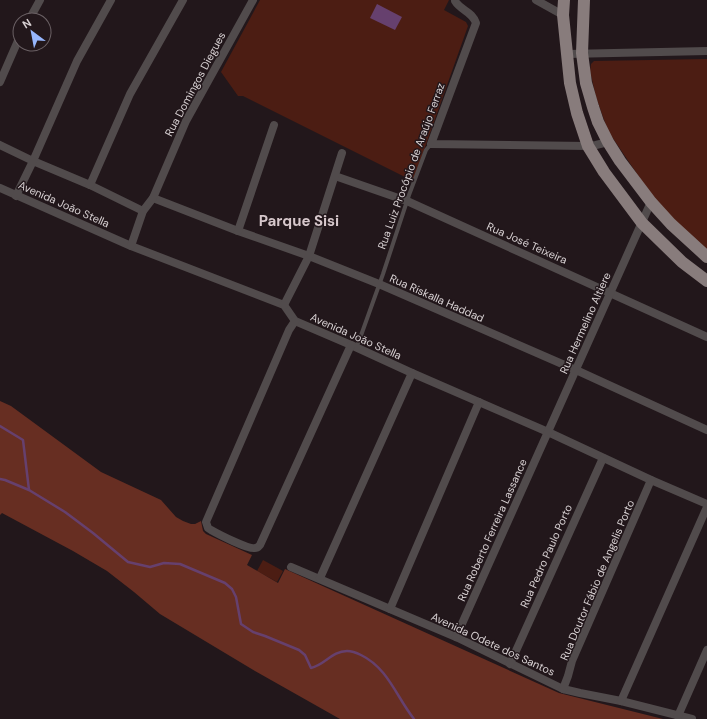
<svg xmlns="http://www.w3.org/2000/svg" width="707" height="719" font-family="'DM Sans',sans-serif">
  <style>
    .green { fill: #4c1d13 }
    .forest { fill: #672e22 }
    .water { fill: #66406e }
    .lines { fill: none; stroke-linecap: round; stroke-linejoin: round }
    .stream { stroke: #66406e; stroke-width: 2.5 }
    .lane { stroke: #514b4c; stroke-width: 4 }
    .street { stroke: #514b4c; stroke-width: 8 }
    .primary { stroke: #887c7c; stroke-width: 12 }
    .labels { text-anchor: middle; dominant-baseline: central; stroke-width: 3; stroke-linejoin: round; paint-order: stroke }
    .street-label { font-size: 11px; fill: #d8d1d3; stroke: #22171b }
    .district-label { font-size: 15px; font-weight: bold; fill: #d6c7cb; stroke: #22171b }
  </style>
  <rect width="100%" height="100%" fill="#22171b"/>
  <g class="green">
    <polygon points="260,0 449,0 444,10 466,22 468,26 413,181 243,96 238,96 221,72"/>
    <polygon points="707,59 707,250 673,219 650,193 608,131 596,97 590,71 591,64 594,61"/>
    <polygon points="263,560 283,571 277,582 257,571"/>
  </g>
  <polygon class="forest" points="0,401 11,406 101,472 161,500 176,517 183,521 191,524 195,524 201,521 203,531 206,534 252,555 247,565 278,583 285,569 559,693 663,719 340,719 255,671 160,614 134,592 107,571 73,551 2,513 0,515"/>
  <polygon class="water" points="377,4 402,17 395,30 370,18"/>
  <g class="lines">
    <g class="stream">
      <path d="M0,426L23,440L29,490L65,512L93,533L128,562L150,567L164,563L180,564L225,583L232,589L236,597L241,624L253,632L265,636L299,650L305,655L311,668C325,665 332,651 347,651C352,651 357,653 361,655C388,668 397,698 414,719"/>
      <polyline points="0,479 5,480 29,490"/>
    </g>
    <polyline class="lane" points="356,347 359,341 383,274 409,195 426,150 431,144"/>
    <g class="street">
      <path d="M455,0V1C461,11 472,11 476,23L431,144L588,146L596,145L608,142"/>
      <polyline points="536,0 563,15"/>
      <polyline points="29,20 40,0"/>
      <polyline points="567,54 707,51"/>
      <polyline points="0,82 20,36"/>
      <polyline points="0,145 33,161 90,185 143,211"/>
      <polyline points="335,176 407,201 707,337"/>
      <polyline points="90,185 130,94 183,0"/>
      <polyline points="0,188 131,246 284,305 295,321 351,345 412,373 548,432 651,480 707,504"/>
      <polyline points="16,196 33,161 77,61 111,0"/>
      <polyline points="153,198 238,231 309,256 379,284 576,370 707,430"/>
      <polyline points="238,231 274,125"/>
      <polyline points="131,246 143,211 153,198 186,121 253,0"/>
      <polyline points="284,305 309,256 342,153"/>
      <path d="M295,321L289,330L206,522L208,528L211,530C218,534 249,550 255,548C258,548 258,547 260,545L351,345"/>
      <polyline points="291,567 456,637 563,689 580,693 621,701 692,719"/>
      <polyline points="320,578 412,373"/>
      <polyline points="390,609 479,402"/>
      <polyline points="456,637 651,202"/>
      <polyline points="510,664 603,458"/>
      <polyline points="563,689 568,676 572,661 651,480"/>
      <polyline points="621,701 707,507"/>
      <polyline points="678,716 707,650"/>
    </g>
    <g class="primary">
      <polyline points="564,0 563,15 570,83 577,113 588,146 604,172 642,223 682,262 707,281"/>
      <polyline points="584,0 582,53 586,83 593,107 598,122 608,142 620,161 651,202 671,224 707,257"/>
    </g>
  </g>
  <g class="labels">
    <g class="street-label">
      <text transform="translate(195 84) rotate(-62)">Rua Domingos Diegues</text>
      <text transform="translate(411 166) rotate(-70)">Rua Luiz Procópio de Araújo Ferraz</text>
      <text transform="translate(64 204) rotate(24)">Avenida João Stella</text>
      <text transform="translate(527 243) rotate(24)">Rua José Teixeira</text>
      <text transform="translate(437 298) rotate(24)">Rua Riskalla Haddad</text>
      <text transform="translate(585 323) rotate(-66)">Rua Hermelino Altiere</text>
      <text transform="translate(356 336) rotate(24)">Avenida João Stella</text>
      <text transform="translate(492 530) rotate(-66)">Rua Roberto Ferreira Lassance</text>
      <text transform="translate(546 556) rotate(-66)">Rua Pedro Paulo Porto</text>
      <text transform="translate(597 580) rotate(-67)">Rua Doutor Fábio de Angelis Porto</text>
      <text transform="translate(493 644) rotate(25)">Avenida Odete dos Santos</text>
    </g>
    <g class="district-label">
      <text x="299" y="221">Parque Sisi</text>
    </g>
  </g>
  <g transform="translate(32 32) rotate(328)"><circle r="19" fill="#22171b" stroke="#6b6165"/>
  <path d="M0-3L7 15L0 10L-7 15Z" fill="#96b6fd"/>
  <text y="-6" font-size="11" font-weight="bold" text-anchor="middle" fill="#d8d1d3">N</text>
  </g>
</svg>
